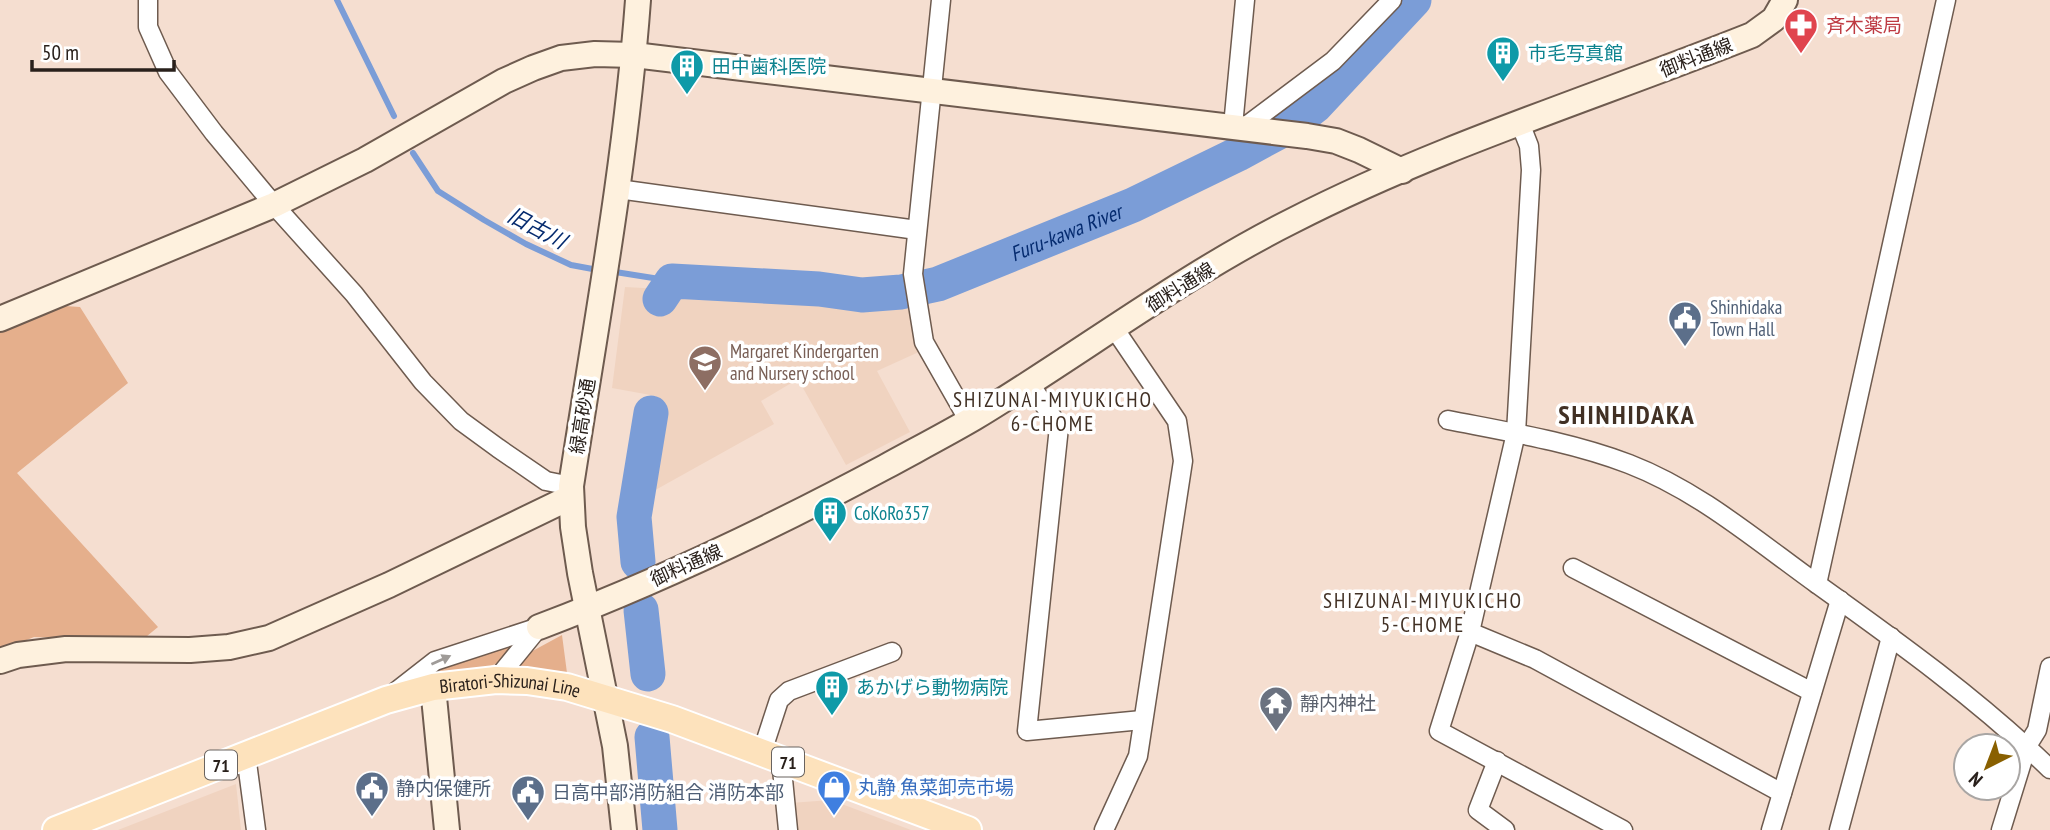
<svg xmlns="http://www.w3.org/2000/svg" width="2050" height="830" font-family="'PT Sans Narrow','Noto Sans JP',sans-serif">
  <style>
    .built { fill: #f0d3c0 }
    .green { fill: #e5af8c }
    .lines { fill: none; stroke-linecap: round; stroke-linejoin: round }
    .stream { stroke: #7b9dd7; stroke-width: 6 }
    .river { stroke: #7b9dd7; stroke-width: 35 }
    .street-casing { stroke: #6e5b4f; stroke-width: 21 }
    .secondary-casing { stroke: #6e5b4f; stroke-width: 28 }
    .primary-casing { stroke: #fff; stroke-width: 30 }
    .street { stroke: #fff; stroke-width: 18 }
    .secondary { stroke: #fef1de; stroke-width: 24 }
    .primary { stroke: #fde2bc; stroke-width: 26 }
    .oneway { fill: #9f9b98 }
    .labels { text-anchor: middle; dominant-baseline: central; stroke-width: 7; stroke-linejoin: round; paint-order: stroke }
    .shield { fill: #fff; stroke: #69635f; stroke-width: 2 }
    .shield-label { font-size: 18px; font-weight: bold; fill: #29201b }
    .health-label { font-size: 19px; fill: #be3a42; stroke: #fff; text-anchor: start }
    .culture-label { font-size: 19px; fill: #0d838f; stroke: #fff; text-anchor: start }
    .street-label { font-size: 19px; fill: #29201b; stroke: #fff }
    .service-label { font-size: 19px; fill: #4e5e75; stroke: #fff; text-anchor: start }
    .education-label { font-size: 19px; fill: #785e54; stroke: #fff; text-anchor: start }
    .worship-label { font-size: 19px; fill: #5b616d; stroke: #fff; text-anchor: start }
    .shop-label { font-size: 19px; fill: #366cbe; stroke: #fff; text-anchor: start }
    .water-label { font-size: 21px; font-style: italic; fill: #052b6f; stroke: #fff }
    .neighbourhood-label { font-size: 21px; letter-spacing: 2px; fill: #413024; stroke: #fff }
    .district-label { font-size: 26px; font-weight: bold; letter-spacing: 2px; fill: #413024; stroke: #fff }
  </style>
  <rect width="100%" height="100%" fill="#f5ded0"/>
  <g class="built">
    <polygon points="625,287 844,299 911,299 921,351 877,371 910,432 846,465 798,379 761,401 774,424 641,498 656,396 612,388"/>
    <polygon points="236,784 241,830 118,830"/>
    <polygon points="831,800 911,830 793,830 790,803"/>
  </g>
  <g class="green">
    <polygon points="65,306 80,307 128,383 17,473 158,627 141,641 34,637 0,651 0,331"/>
    <polygon points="562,635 567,673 532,668 513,668 527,654"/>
    <polygon points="521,638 500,662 488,667 438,672 446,666"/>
  </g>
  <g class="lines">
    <g class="stream">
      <polyline points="337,0 394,116"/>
      <polyline points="413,153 438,191 484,220 526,244 571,265 598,270"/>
      <polyline points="609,271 672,281"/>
    </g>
    <g class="river">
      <path id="s1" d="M660,299L672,281L819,289L862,295L901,292L938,284L1133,205L1238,154L1288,127L1315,106L1414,0"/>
      <polyline points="638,562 634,517 651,413"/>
      <polyline points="641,610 648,674"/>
      <polyline points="652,737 660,830"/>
    </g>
    <g class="street-casing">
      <g id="street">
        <polyline points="148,0 148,27 168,72 214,133 274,205 354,294 423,382 461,421 498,448 546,481 571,486"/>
        <polyline points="941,0 913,274 924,342 969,421"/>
        <polyline points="1520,123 1529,146 1531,170 1516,433 1470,632 1535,659 1782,793"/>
        <polyline points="1233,126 1245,0"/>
        <polyline points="1245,127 1333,61 1392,0"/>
        <polyline points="618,189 917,230"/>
        <polyline points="1030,384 1059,427 1027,731 1142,720"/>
        <path d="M1448,420C1509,432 1571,442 1629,464C1699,491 1757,541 1817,584C1898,642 1979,700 2050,769"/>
        <polyline points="1573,568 1812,692"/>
        <polyline points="1817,584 1946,0"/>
        <polyline points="1470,632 1439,731 1623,830"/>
        <polyline points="496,680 539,627"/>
        <polyline points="394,693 435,661 539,627"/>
        <polyline points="762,752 779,700 789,691 892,652"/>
        <polyline points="246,755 256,830"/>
        <polyline points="781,759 788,830"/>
        <polyline points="1497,761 1478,810 1505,830"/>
        <polyline points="1104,830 1138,756 1183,461 1177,421 1114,328"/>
        <polyline points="1771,830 1840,600"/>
        <polyline points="1839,830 1891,637"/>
        <polyline points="2001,830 2027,746 2037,730 2050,667"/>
      </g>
    </g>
    <g class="secondary-casing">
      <g id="secondary">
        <polyline points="0,319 274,205 365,160 504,81 533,68 561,58 595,54 634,55 1307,136 1336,141 1359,150 1402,171"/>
        <path d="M539,627C658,582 773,527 885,467C914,451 945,435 974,418C1080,354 1182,276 1292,221C1438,146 1599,96 1752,35L1774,19L1785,0"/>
        <polyline points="0,661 18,655 66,649 190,650 229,647 269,638 389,585 571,497"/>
        <polyline points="433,687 447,830"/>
        <path d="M624,830L615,746L580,573L573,527L571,486C596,324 626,163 638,0"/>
      </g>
    </g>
    <g class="primary-casing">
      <g id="primary">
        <path id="s2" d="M56,830L386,700L433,687L496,680L527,681L567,687L672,719L968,830"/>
      </g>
    </g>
    <use href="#street" class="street"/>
    <use href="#secondary" class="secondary"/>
    <use href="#primary" class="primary"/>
  </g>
  <defs><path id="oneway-solid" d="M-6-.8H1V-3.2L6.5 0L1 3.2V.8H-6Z" transform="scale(1.75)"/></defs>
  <use class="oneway" href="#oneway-solid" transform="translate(441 660) rotate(-24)"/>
  <defs>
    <g id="pharmacy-pin" transform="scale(1.75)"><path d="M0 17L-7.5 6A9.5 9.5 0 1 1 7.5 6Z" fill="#e0444e" stroke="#fff"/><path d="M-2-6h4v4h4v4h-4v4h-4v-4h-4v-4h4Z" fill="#fff"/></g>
    <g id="building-pin" transform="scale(1.75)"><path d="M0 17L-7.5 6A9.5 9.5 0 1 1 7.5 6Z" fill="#0f9aa8" stroke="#fff"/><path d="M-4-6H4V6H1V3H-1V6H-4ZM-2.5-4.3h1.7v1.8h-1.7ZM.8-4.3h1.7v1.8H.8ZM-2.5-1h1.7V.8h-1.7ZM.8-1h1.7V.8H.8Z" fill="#fff"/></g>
    <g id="civic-pin" transform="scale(1.75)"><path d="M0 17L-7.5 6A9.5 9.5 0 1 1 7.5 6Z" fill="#5c6f8a" stroke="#fff"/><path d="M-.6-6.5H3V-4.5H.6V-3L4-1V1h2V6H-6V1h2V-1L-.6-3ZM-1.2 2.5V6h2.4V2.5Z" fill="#fff"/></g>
    <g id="school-pin" transform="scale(1.75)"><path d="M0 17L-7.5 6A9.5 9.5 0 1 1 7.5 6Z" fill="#8d6e63" stroke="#fff"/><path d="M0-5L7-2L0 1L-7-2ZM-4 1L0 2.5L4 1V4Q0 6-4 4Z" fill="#fff"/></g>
    <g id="temple-pin" transform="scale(1.75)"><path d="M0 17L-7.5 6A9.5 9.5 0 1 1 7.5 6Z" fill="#6b7280" stroke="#fff"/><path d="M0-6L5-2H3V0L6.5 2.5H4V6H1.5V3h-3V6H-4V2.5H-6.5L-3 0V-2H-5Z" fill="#fff"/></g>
    <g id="shop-pin" transform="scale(1.75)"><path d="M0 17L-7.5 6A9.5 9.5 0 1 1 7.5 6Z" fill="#3f7fe0" stroke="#fff"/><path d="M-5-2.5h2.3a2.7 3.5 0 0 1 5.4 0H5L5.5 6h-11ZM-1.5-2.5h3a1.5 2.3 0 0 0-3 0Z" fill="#fff"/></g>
  </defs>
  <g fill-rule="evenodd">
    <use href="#pharmacy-pin" x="1801" y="25"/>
    <use href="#building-pin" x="1503" y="53"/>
    <use href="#building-pin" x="687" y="66"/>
    <use href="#civic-pin" x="1685" y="318"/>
    <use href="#school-pin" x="705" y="362"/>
    <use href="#building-pin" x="830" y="513"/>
    <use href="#building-pin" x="832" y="687"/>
    <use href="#temple-pin" x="1276" y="703"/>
    <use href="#shop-pin" x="834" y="787"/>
    <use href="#civic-pin" x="372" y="788"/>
    <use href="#civic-pin" x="528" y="792"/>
  </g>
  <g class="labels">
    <g class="shield">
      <rect x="772" y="747.5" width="32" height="29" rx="5"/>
      <rect x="205" y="750.5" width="32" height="29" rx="5"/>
    </g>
    <g class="shield-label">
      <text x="788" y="762">71</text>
      <text x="221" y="765">71</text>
    </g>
    <g class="health-label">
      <text x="1826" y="25">斉木薬局</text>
    </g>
    <g class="culture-label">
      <text x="1528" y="53">市毛写真館</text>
      <text x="712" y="66">田中歯科医院</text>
      <text x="854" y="513">CoKoRo357</text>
      <text x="856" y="687">あかげら動物病院</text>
    </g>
    <g class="street-label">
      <text transform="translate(1696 57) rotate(-21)">御料通線</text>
      <text transform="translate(1180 287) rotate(-32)">御料通線</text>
      <text transform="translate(582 416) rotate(-81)">緑高砂通</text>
      <text transform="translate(686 565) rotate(-24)">御料通線</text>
      <text stroke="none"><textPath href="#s2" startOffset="481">Biratori-Shizunai Line</textPath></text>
    </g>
    <g class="service-label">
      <text x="1710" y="307">Shinhidaka<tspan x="1710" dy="22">Town Hall</tspan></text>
      <text x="396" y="788">静内保健所</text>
      <text x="552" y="792">日高中部消防組合 消防本部</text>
    </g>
    <g class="education-label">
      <text x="730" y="351">Margaret Kindergarten<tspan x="730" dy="22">and Nursery school</tspan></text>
    </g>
    <g class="worship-label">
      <text x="1300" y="703">靜内神社</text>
    </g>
    <g class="shop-label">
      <text x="858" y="787">丸静 魚菜卸売市場</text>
    </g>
    <g class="water-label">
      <text transform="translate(537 228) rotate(28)">旧古川</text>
      <text stroke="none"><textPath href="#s1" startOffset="427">Furu-kawa River</textPath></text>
    </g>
    <g class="neighbourhood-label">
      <text x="1053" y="399">SHIZUNAI-MIYUKICHO<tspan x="1053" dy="24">6-CHOME</tspan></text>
      <text x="1423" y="600">SHIZUNAI-MIYUKICHO<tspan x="1423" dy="24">5-CHOME</tspan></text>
    </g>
    <g class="district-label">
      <text x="1627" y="414">SHINHIDAKA</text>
    </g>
  </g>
  <g transform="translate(1987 767) rotate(222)"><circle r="33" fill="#ffffff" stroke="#a9a6a4" stroke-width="2"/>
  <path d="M0-5L12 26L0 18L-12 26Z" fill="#896000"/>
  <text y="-10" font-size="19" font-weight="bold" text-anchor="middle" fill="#29201b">N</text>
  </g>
  <path d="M32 60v10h142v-10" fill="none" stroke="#29201b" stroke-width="3.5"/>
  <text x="42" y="60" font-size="21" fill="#29201b" stroke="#ffffff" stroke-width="5" paint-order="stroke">50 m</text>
</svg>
